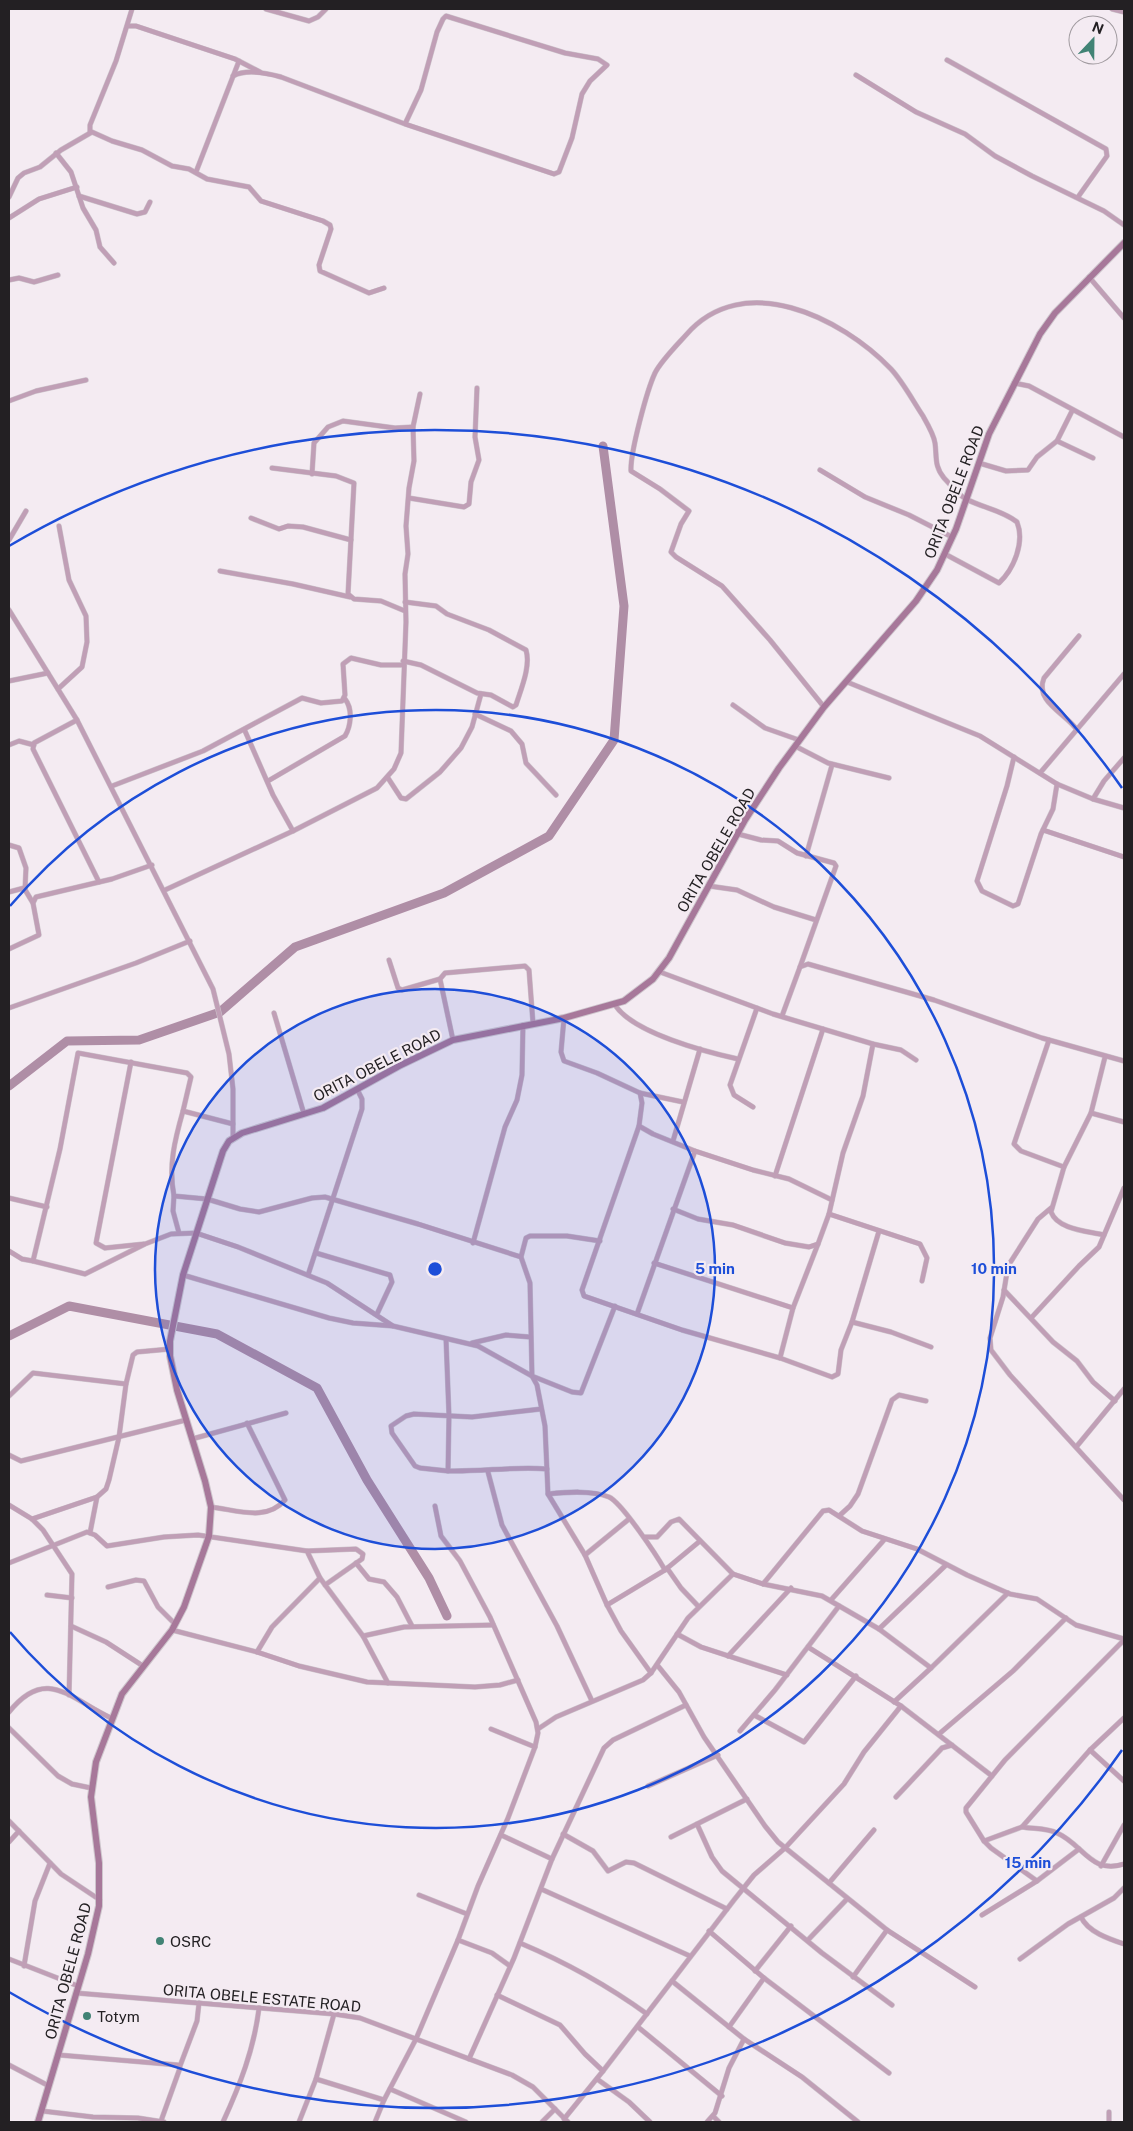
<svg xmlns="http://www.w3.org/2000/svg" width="1133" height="2131" font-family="'Public Sans',sans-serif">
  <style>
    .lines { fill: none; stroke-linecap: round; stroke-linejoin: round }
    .river { stroke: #af8ea6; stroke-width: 9 }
    .street-casing { stroke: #cec6cd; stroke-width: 5.5 }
    .secondary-casing { stroke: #cec6cd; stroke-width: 8 }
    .street { stroke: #c09fb6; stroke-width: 4.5 }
    .secondary { stroke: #a7789a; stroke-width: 6 }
    .ring { fill: none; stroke: #1d4ed8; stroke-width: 2.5 }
    .poi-dot { fill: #418375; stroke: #f4ebf2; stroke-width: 2 }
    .labels { text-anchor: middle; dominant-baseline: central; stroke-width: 4.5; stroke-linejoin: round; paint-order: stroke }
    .street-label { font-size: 15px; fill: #232023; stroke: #f4ebf2 }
    .poi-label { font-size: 15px; fill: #232023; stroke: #f4ebf2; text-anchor: start }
    .centre { fill: #1d4ed8; stroke: #f4ebf2; stroke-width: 2.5 }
    .ring-label { font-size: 15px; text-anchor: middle; font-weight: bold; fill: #1d4ed8; stroke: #f4ebf2; stroke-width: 4.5; stroke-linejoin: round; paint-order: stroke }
  </style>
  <rect width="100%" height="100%" fill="#f4ebf2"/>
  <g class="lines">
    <g class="river">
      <polyline points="9,1086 67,1041 139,1040 220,1012 295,947 444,893 549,836 614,740 624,606 603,446"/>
      <polyline points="9,1336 69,1306 217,1334 317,1388 367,1480 429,1578 447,1616"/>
    </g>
    <g class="street-casing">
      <g id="street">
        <polyline points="266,9 309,21 318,17 326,9"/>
        <polyline points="1112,9 1124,12"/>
        <polyline points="128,26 136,26 235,59 260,72"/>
        <polyline points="947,60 1106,149 1107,156 1078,197"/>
        <polyline points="856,75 916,112 965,134 995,156 1032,176 1104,211 1124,225"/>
        <path d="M233,76C246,69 267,73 281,77L405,124L554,174L559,172L572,138L582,94L590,81L607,65L598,59L565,53L446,16L443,19L437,32L421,90L405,124"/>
        <polyline points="90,132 90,125 116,61 132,9"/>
        <polyline points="56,153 71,172 83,208 96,230 100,247 114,263"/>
        <polyline points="196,172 239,61"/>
        <polyline points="79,196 137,214 145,212 150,202"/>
        <polyline points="9,197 18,178 24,173 40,167 61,150 92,132 112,141 142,150 172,166 189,169 207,179 249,187 261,201 323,221 330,225 331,229 319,265 320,271 369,293 384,288"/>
        <polyline points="9,218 39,199 77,187"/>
        <polyline points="1089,277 1124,318"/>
        <polyline points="9,280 19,278 34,282 58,275"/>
        <polyline points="1014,383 1029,386 1124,437"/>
        <polyline points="9,401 36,391 86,380"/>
        <polyline points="1057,441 1093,458"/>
        <polyline points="979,463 1006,471 1028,470 1037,457 1057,441 1072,411"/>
        <polyline points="272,468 336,476 354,483 348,594 354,599 381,601 405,611"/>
        <polyline points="820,470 865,497 909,515 952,537"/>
        <polyline points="312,474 314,443 328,427 343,421 395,428 413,427"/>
        <polyline points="409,498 464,507 469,504 471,482 479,460 475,437 477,388"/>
        <polyline points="251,518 279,529 288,526 303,527 351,540"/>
        <polyline points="9,540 26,511"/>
        <polyline points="220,571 293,584 350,597"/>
        <polyline points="9,610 77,720 213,989 229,1054 233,1089 233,1137"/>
        <path d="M403,661L421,665L477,693L491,695L513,707L516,705C521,689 531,666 526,650L489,630L447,614L436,606L405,602"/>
        <polyline points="9,681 48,673"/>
        <polyline points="847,682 980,736 1057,784 1093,799 1124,808"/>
        <polyline points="58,689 82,667 87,642 86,616 69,580 59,526"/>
        <polyline points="733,705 765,728 799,740"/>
        <path d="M824,707L770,640L722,586L676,557L671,552L681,524L689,511L660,489L631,471C630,453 647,390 655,373C661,361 677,345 686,335C743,269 841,317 891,369C903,382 913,401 923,416C927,423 934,435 935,443C937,457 934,466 944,478C951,485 957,494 966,499C983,508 1002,510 1017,522C1025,542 1014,569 999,583L945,554"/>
        <polyline points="475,714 511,731 522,744 526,763 556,795"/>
        <polyline points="77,720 34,743 33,749 99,882"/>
        <path d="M1077,730C1067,714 1034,702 1044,678L1079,636"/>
        <polyline points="9,745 19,741 34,745"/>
        <polyline points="795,746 828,763 889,778"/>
        <polyline points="1014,757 1007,786 977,881 982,891 1013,906 1018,904 1041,834 1053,809 1057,784"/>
        <polyline points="1040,773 1124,674"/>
        <polyline points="388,778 401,798 406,799 440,772 461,748 472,727 481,694"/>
        <path d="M268,781L345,736C351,726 353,709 345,699"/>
        <polyline points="112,786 203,751 302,698 321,703 342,701 345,695 343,664 351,658 381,665 403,665"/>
        <polyline points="1093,799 1104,781 1124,758"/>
        <polyline points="1043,830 1124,857"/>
        <polyline points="293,831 377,788 394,769 401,753 406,622 405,574 408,554 406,526 409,488 414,461 413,427 420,394"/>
        <polyline points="738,834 761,840 778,841 797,853 834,863 836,866 800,967"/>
        <polyline points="9,845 19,848 26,868 25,889"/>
        <polyline points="806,856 832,765"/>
        <polyline points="709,886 737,890 774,907 816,920"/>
        <polyline points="165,890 293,831 273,795 245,731"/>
        <polyline points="9,892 24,888 33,903"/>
        <polyline points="9,949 39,935 33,903 36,897 112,879 152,865"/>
        <polyline points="389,960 398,988 402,990 440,979"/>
        <polyline points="660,972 773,1014 873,1044 901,1050 916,1060"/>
        <path d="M615,1005C633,1033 706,1052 738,1059"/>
        <polyline points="9,1008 136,963 190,941"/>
        <polyline points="274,1013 304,1114"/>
        <polyline points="782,1016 800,967 808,964 934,1000 1042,1038 1124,1061"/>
        <polyline points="564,1018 561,1052 564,1061 597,1073 640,1093 642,1103 639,1126 582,1290 584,1296 682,1330 780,1358 832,1377 838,1374 841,1350 852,1322 891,1332 931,1347"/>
        <polyline points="453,1040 440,979 445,973 525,966 529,970 533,1023"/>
        <polyline points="1049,1040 1014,1144 1021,1151 1064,1167"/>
        <polyline points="131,1062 96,1243 105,1248 144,1244"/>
        <polyline points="640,1093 683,1102"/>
        <polyline points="753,1107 734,1095 730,1085 757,1008"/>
        <path d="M183,1111C175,1139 168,1166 174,1196L207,1199L240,1209L259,1212L312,1198L325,1197L418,1224L521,1257L530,1283L532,1376L572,1392L581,1393L615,1306"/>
        <polyline points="1091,1113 1124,1122"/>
        <polyline points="639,1126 653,1134 695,1151 753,1170 789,1179 832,1200"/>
        <polyline points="673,1141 700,1049"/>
        <polyline points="775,1176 823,1029"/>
        <polyline points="174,1196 173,1211 179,1233"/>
        <polyline points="9,1198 47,1207"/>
        <polyline points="1051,1208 1038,1219 1008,1266 1003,1297 990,1338 991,1350 1010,1375 1124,1500"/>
        <polyline points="673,1209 698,1219 733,1225 785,1243 809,1247 818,1244 829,1214 843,1153 863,1096 873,1044"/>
        <polyline points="829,1214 920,1244 927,1258 922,1281"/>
        <path d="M1104,1235C1088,1231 1058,1230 1051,1212L1064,1167L1091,1113L1105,1057"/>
        <polyline points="473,1243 505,1127 517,1100 522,1075 523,1025"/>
        <polyline points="9,1251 22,1259 33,1261 60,1149 78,1053 187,1073 191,1077 183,1111 233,1124"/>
        <polyline points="316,1253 390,1275 392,1282 377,1314"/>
        <polyline points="521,1257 526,1238 530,1236 567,1236 600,1241"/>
        <polyline points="33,1261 85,1274 145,1244 171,1234 196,1233 238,1247 327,1283 393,1326 478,1346 532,1376 537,1385 545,1426 548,1494 585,1555 607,1605 621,1631 651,1673"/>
        <polyline points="654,1263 793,1308"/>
        <polyline points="183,1275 329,1318 353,1323 393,1326"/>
        <polyline points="308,1275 362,1109 362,1099 358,1091"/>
        <polyline points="1004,1290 1053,1342 1077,1361 1093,1382 1115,1401"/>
        <polyline points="637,1314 695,1151"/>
        <polyline points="1032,1317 1079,1266 1099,1247 1124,1188"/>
        <polyline points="852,1322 879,1231"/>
        <path d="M446,1339L449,1416L448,1471C482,1472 514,1466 547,1469"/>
        <polyline points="472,1343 506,1335 530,1337"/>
        <polyline points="780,1358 793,1308 818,1244"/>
        <polyline points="9,1396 33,1373 126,1384"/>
        <polyline points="192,1439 286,1413"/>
        <polyline points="1077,1446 1124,1389"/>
        <polyline points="9,1455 21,1461 186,1420"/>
        <polyline points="448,1471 420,1468 415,1466 392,1433 391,1426 406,1416 414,1414 472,1417 541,1409"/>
        <polyline points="488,1472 502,1525 557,1626 592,1701"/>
        <path d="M548,1494C567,1492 592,1490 609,1497C622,1503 657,1556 665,1570"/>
        <polyline points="9,1505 32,1519 43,1530 72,1574 69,1695"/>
        <path d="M211,1507C237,1510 266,1522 285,1500L247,1423"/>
        <polyline points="839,1516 850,1506 858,1494 892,1400 899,1395 926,1401"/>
        <polyline points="32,1519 97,1497"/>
        <polyline points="90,1533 97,1497 106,1489 109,1480 119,1437 126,1384 133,1355 137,1352 170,1349"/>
        <polyline points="645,1537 657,1537 671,1522 679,1519 733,1574 763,1584 822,1596 879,1629 946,1565"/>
        <polyline points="307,1551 356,1549 363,1554 362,1559 325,1585"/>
        <polyline points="585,1555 629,1519"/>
        <polyline points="9,1563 87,1532 95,1535 107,1546 164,1537 198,1535 307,1551 320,1578 363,1636 388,1683"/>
        <polyline points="356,1563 369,1579 384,1582 397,1597 412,1626"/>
        <polyline points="667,1568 681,1588 698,1606"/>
        <polyline points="763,1584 823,1511 829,1510 862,1531 917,1549 967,1575 1010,1594 1037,1599 1076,1625 1124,1639"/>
        <polyline points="108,1587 136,1580 144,1581 158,1607 175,1624"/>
        <polyline points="47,1595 72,1598"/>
        <polyline points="831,1600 884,1540"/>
        <polyline points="607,1605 665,1570 700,1541"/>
        <polyline points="71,1626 106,1642 143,1666"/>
        <polyline points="879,1629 931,1668 1008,1593"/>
        <polyline points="172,1630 257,1652 299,1666 367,1682 475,1687 500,1685 518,1680"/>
        <polyline points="677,1634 701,1647 787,1675"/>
        <polyline points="363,1636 404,1627 493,1625"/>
        <polyline points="808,1647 901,1706 992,1776"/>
        <polyline points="257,1652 272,1627 320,1578"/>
        <polyline points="728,1656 791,1588"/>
        <polyline points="658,1666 679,1692 704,1737 765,1826 778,1842 887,1930 975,1987"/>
        <polyline points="894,1702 931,1668"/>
        <path d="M9,1712C46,1666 69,1698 111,1718"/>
        <polyline points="754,1715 804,1742 856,1676"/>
        <polyline points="9,1728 58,1776 72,1784 91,1788"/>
        <polyline points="491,1729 535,1747"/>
        <polyline points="538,1729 556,1717 643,1680 651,1673 688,1618 733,1574"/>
        <polyline points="740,1731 775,1690 839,1606"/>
        <polyline points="939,1734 1013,1671 1066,1618"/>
        <polyline points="1090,1750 1124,1781"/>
        <polyline points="648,1786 718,1755"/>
        <polyline points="896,1797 942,1748 952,1745"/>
        <polyline points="9,1821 61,1874 100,1900"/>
        <polyline points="697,1824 712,1857 722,1871 822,1953 892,2005"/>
        <path d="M1022,1827C1033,1829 1047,1828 1057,1833C1083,1844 1091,1875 1124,1864"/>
        <polyline points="563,1834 593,1851 608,1871 626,1862 634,1863 727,1909"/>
        <polyline points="501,1835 552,1859"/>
        <polyline points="671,1837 747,1799"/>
        <polyline points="984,1841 1022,1827 1090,1750 1124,1718"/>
        <polyline points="9,1842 19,1831"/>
        <polyline points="1101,1866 1124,1825"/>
        <polyline points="1037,1881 991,1848 984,1841 966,1812 966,1808 1005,1760 1124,1640"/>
        <polyline points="829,1883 874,1830"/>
        <polyline points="541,1889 690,1956"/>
        <polyline points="419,1895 467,1914"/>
        <polyline points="982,1915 1037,1881 1079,1849"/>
        <path d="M1081,1917C1088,1932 1109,1939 1124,1944"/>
        <polyline points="709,1931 764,1978 889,2073"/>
        <polyline points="458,1940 492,1953 510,1966"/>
        <polyline points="808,1940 847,1899"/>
        <path d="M520,1943C565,1962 607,1985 647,2014"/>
        <polyline points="9,1959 78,1986"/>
        <polyline points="1020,1959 1068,1924 1114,1898 1124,1888"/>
        <polyline points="24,1966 35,1901 50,1863"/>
        <polyline points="755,1971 791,1926"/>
        <polyline points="853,1977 887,1930"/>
        <polyline points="672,1981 744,2039 802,2077 858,2122"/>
        <polyline points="76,1993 334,2014 360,2018 512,2075 533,2087 568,2122"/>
        <polyline points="497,1995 560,2025 585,2054 603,2071"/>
        <polyline points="638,2027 722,2096"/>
        <polyline points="729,2027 764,1978"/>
        <polyline points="59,2055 178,2065 180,2068 161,2121"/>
        <polyline points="469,2059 514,1958 552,1859 604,1748 613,1740 686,1705"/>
        <polyline points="9,2065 49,2086"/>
        <polyline points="180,2066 197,2021 199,2003"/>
        <polyline points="316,2079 384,2100"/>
        <polyline points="597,2079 629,2102 650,2122"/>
        <polyline points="390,2089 466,2122"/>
        <polyline points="42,2111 93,2117 138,2118 164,2122"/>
        <polyline points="1109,2112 1109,2122"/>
        <polyline points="713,2116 719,2122"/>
        <polyline points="564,2119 603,2071 734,1900 754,1875 785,1848 844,1784 864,1752 901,1706"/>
        <path d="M223,2122C240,2085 254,2049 259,2008"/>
        <polyline points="299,2122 316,2079 334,2014"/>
        <polyline points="375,2122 384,2100 416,2039 458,1940 478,1886 508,1818 535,1747 538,1733 536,1722 490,1617 460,1561 441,1536 435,1506"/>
        <polyline points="542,2122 555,2109"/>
        <polyline points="707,2122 715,2113 729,2068 744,2039"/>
      </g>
    </g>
    <g class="secondary-casing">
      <polyline id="secondary" points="38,2122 88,1954 99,1906 99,1863 91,1797 96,1762 122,1694 172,1630 184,1607 209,1536 211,1507 205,1481 177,1390 170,1356 170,1341 183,1275 223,1151 229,1141 242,1133 323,1108 399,1066 453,1040 564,1018 624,1001 653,979 669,958 745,820 779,768 824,707 916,601 937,570 956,529 989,434 1040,334 1055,313 1124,243"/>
    </g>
    <use href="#street" class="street"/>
    <use href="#secondary" class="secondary"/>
  </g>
  <circle cx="435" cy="1269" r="280" fill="#1d4ed8" fill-opacity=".12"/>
  <g class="ring">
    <circle cx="435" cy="1269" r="280"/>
    <path d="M10 906A559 559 0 1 1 10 1632"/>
    <path d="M1122 1750A839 839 0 0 1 9 1992M9 546A839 839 0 0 1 1122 788"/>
  </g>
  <g class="poi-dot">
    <circle cx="160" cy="1941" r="5"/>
    <circle cx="87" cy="2016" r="5"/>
  </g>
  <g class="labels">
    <g class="street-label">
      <text transform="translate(954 492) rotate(-69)">ORITA OBELE ROAD</text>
      <text transform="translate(716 850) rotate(-60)">ORITA OBELE ROAD</text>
      <text transform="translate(377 1065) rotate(-27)">ORITA OBELE ROAD</text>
      <text transform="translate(68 1971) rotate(-75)">ORITA OBELE ROAD</text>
      <text transform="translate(262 1998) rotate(5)">ORITA OBELE ESTATE ROAD</text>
    </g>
    <g class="poi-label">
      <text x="170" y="1941">OSRC</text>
      <text x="97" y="2016">Totym</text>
    </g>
  </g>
  <circle cx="435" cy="1269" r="8" class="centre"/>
  <g class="ring-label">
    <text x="715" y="1274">5 min</text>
    <text x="994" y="1274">10 min</text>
    <text x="1028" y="1868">15 min</text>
  </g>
  <rect width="1133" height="2131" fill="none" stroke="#232023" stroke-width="20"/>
  <g transform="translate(1093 40) rotate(22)"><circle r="24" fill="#f4ebf2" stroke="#a09a9f"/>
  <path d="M0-4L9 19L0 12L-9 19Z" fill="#418375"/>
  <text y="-8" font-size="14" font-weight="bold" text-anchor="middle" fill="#232023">N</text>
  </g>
</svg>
